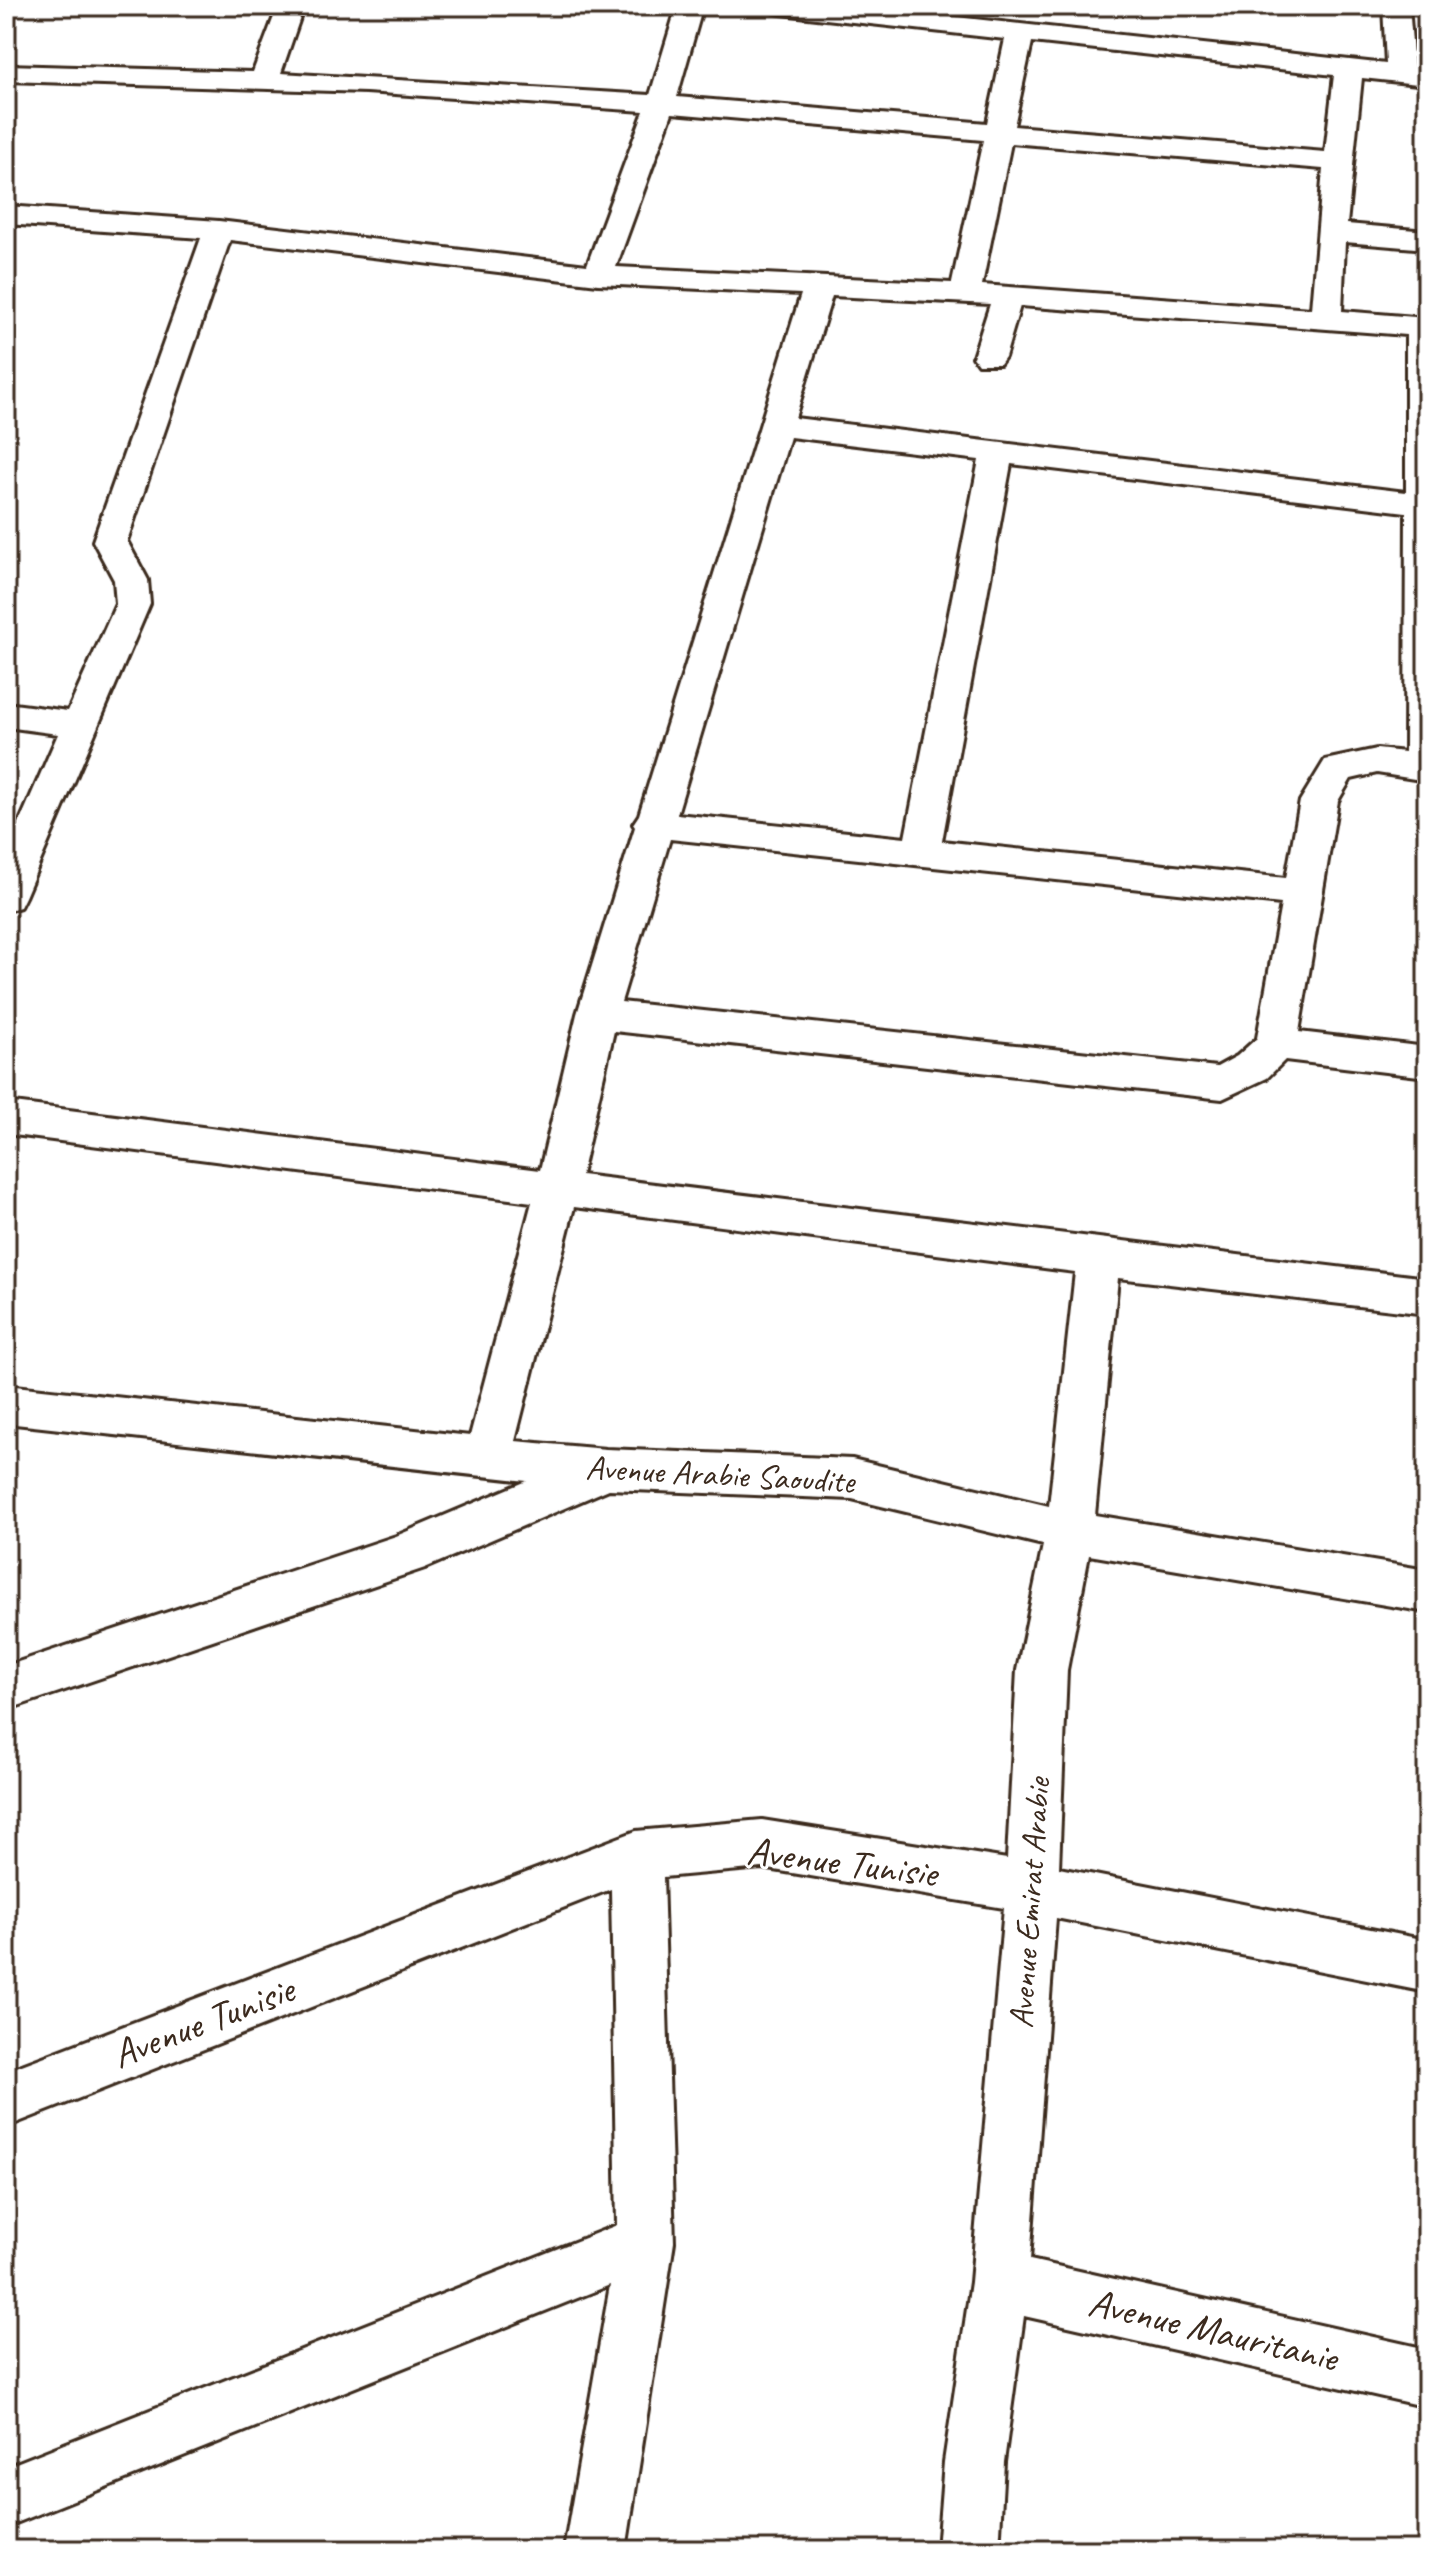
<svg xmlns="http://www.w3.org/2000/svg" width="1433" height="2556" font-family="Caveat,sans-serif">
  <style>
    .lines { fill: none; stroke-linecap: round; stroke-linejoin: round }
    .minor-casing { stroke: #3b2a1e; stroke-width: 6 }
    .minor { fill: #fff; fill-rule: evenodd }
    .labels { text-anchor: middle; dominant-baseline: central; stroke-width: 6; stroke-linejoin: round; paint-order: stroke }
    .street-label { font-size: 34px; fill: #3b2a1e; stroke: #fff }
    .near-street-label { font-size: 40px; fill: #3b2a1e; stroke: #fff }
  </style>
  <rect width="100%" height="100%" fill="#fff"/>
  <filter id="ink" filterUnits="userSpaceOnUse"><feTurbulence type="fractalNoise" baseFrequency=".0125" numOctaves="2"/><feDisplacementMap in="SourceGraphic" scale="16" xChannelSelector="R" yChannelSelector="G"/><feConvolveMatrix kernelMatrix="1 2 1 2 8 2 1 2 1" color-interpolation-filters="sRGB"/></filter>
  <g filter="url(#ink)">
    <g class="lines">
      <g class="minor-casing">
        <path id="minor" d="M278,6H304L281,73L650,95L677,6H703L677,97L987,123L1005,39L781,14L772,12L768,6H855L1386,64L1383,6H1409L1414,67L1427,69V85L1362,78L1347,224L1427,231V249L1345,242L1342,311L1427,318V781L1377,773L1351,779L1338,801L1299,1032L1427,1047V1077L1285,1060L1267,1078L1222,1099L614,1031L581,1175L1427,1278V1314L1118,1278L1095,1515L1427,1570V1612L1089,1555L1067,1670L1059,1868L1427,1940V1992L1056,1918L1030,2260L1427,2349V2407L1024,2316L1004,2462L999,2550H937L944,2462L971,2282L1004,1908L762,1868L663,1877L674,2242L626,2550H564L610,2285L6,2527V2467L617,2225L611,1889L6,2127V2071L636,1831L762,1820L1007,1859L1017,1670L1043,1545L852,1499L609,1489L425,1568L6,1710V1666L396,1536L527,1481L6,1423V1385L470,1436L532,1202L6,1134V1102L540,1170L577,1014L635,827L633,824L639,815L801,294L598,284L230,240L127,541L148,580L150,604L25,897L20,907L6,911V853L58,734L6,727V703L68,711L116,604L114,580L93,541L201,238L6,224V206L219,221L587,265L644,111L366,92L6,81V65L253,72ZM1032,42L1334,75L1325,152L1014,126ZM672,113L983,140L952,283L616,267ZM1011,143L1323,169L1311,309L982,285ZM832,296L990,304L973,357L978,364H1000L1005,357L1020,306L1406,335V492L795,418ZM790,437L979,460L905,838L677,814ZM1011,464L1406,512L1405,752L1377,749L1325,760L1300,801L1286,878L942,841ZM670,839L1281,904L1257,1038L1237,1056L1217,1067L621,1002ZM574,1207L1075,1272L1049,1506L852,1459L606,1449L515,1441Z"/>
      </g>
      <use href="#minor" class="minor"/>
    </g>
  </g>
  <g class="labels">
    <g class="street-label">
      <text transform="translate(720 1474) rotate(3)">Avenue Arabie Saoudite</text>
      <text transform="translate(1029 1903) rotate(-86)">Avenue Emirat Arabie</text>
    </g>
    <g class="near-street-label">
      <text transform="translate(842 1862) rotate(7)">Avenue Tunisie</text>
      <text transform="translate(203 2022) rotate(-21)">Avenue Tunisie</text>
      <text transform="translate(1213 2330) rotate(13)">Avenue Mauritanie</text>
    </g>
  </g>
  <rect width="1433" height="2556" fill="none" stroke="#fff" stroke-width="32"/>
  <rect x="16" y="16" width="1401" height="2524" fill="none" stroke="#3b2a1e" stroke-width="3" filter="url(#ink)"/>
</svg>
